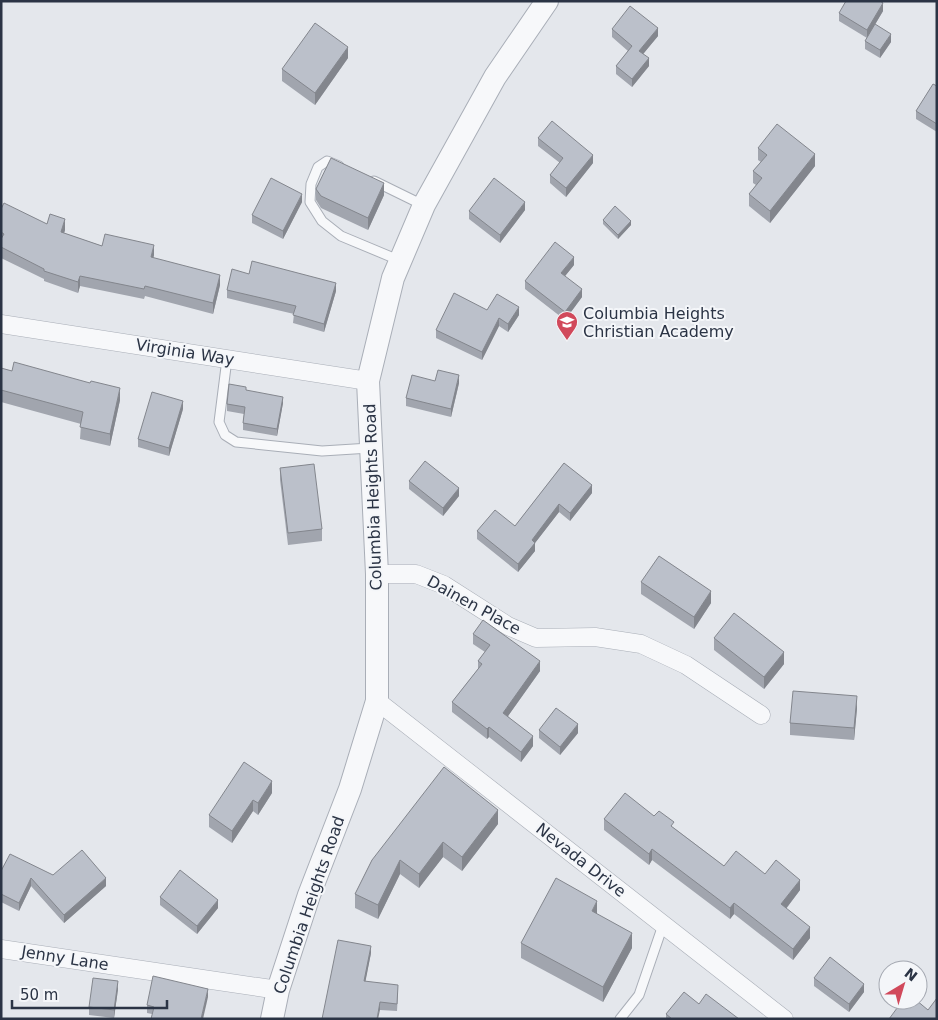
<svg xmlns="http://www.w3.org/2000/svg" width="938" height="1020" font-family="'DejaVu Sans',sans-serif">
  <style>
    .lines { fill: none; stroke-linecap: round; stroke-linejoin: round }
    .service-casing { stroke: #a9aeb7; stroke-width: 11 }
    .minor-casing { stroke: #a9aeb7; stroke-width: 19 }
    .tertiary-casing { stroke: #a9aeb7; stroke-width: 24 }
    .service { stroke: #f7f8fa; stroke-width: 9 }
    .minor { stroke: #f7f8fa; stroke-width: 18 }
    .tertiary { stroke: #f7f8fa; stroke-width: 22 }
    .wall { fill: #a1a5ae }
    .shaded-wall { fill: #83868d }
    .building { fill: #bbc0ca; stroke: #83868d }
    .labels { text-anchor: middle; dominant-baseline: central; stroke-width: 4; stroke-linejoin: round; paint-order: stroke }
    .poi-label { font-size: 16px; fill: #2b3445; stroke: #f4f6f9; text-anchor: start }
    .street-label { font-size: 16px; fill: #2b3445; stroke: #f4f6f9 }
  </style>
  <rect width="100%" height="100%" fill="#e4e7ec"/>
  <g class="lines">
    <g class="service-casing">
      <g id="service">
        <polyline points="339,166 327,161 318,167 311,184 310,202 322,221 341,236 401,261"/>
        <polyline points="374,181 423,205"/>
        <polyline points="227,359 219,422 225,435 236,442 322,451 370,448"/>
        <polyline points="620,1019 639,995 663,925"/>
      </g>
    </g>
    <g class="minor-casing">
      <g id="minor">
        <polyline points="1,324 368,381"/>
        <polyline points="377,574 416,574 444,585 508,626 536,638 595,637 641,644 686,665 761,715"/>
        <polyline points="377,701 784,1019"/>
        <polyline points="1,949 278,990"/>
      </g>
    </g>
    <g class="tertiary-casing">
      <polyline id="tertiary" points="272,1019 278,990 309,895 350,789 377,701 377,574 368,381 393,278 424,205 495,77 547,1"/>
    </g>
    <use href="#service" class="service"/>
    <use href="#minor" class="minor"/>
    <use href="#tertiary" class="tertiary"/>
  </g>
  <g class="wall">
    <polygon points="883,11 867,38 839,21 839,13"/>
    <polygon points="612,29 658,36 643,54 649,66 632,87 616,74 616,66 628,51 612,37"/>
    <polygon points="865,41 891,42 880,58 865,49"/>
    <polygon points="348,58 315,105 282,81 282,69"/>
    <polygon points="937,86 937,132 916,119 916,111"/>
    <polygon points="538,138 593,163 566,197 550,183 550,175 560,163 538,146"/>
    <polygon points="758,148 815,166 770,223 749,206 749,194 756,185 753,183 753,171 761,162 758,160"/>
    <polygon points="316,189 384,195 368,230 321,208 316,200"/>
    <polygon points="302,202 283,239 252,223 252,215"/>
    <polygon points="1,209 65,230 64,233 102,246 154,255 153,258 220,285 213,314 145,296 144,299 80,286 78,293 44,281 44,279 1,258"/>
    <polygon points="525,210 500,243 469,219 469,211"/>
    <polygon points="603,220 631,225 618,239 603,224"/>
    <polygon points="574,265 565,276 582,297 565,320 525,289 525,281"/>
    <polygon points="249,274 336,291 324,332 293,323 294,314 227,298 227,290"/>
    <polygon points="487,310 519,315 508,332 499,326 482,360 436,338 436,330"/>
    <polygon points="1,368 120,400 110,446 80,439 81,424 1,402"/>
    <polygon points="435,381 459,383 451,417 406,406 406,398"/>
    <polygon points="246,390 283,403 277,436 243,430 243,423 244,414 227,411 227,404"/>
    <polygon points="183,409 169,456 138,447 138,439"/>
    <polygon points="564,463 592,493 570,521 559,512 535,543 535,551 518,572 477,539 477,531 515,526"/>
    <polygon points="280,468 322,529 322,541 288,545 280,480"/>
    <polygon points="409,481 459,496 443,516 409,489"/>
    <polygon points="641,582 711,603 694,629 641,594"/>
    <polygon points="473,634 540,671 508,716 533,746 521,762 489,737 487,739 452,712 452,702 478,669 478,661 485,652 473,644"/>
    <polygon points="714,638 784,664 764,689 714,650"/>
    <polygon points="857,708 854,740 790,735 790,723"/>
    <polygon points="539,730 578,733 560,755 539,738"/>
    <polygon points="272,793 258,815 253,811 232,843 209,827 209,815"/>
    <polygon points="654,816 674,828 724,866 765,874 800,890 786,909 810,938 793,960 734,914 730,919 652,860 649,865 604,830 604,819"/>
    <polygon points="498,824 462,871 443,857 419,888 400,874 378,919 355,908 355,894 372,860"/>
    <polygon points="1,871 53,875 106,886 64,923 31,886 19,911 1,902"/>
    <polygon points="160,897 218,908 197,934 160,905"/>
    <polygon points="597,914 632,948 603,1002 521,958 521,943"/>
    <polygon points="371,953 365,982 398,993 397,1011 380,1010 322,1019"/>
    <polygon points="814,978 864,992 849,1012 814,986"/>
    <polygon points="118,989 114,1018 89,1015 89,1007"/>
    <polygon points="208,997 152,1014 147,1013 147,1005"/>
    <polygon points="699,1004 739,1019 666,1019 666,1014"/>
  </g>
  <g class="shaded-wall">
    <polygon points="883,3 883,11 867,38 867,30"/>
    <polygon points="658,28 658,36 639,59 639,51"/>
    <polygon points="891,34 891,42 880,58 880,50"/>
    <polygon points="348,47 348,58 315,105 315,93"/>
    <polygon points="649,58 649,66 632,87 632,79"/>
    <polygon points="815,154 815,166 770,223 770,211"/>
    <polygon points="593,155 593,163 566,197 566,188"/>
    <polygon points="384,183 384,195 368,230 368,218"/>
    <polygon points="302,194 302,202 283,239 283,231"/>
    <polygon points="525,202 525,210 500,243 500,235"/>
    <polygon points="65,219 65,230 61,243 61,232"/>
    <polygon points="631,221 631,225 618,239 618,235"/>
    <polygon points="154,245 154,255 151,268 151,257"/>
    <polygon points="574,257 574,265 561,281 561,273"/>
    <polygon points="220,275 220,285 213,314 213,303"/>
    <polygon points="80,276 80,286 78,293 78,282"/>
    <polygon points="336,283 336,291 324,332 324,324"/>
    <polygon points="582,289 582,297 565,320 565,312"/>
    <polygon points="519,307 519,315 508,332 508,324"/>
    <polygon points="499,318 499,326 482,360 482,352"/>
    <polygon points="459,375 459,383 451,417 451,409"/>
    <polygon points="120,388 120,400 110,446 110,434"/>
    <polygon points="283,397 283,403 277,436 277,429"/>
    <polygon points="183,401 183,409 169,456 169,448"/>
    <polygon points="592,485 592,493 570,521 570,513"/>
    <polygon points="459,488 459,496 443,516 443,508"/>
    <polygon points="559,504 559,512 535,543 535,551 518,572 518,564 532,540"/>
    <polygon points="711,591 711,603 694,629 694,617"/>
    <polygon points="784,652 784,664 764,689 764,677"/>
    <polygon points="540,661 540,671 503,723 503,713"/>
    <polygon points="857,696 857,708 854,740 854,728"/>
    <polygon points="578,724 578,733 560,755 560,747"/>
    <polygon points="489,727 489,737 487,739 487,729"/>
    <polygon points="533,736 533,746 521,762 521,752"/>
    <polygon points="272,781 272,793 258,815 258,803"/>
    <polygon points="253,800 253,811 232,843 232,831"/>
    <polygon points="498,810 498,824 462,871 462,857"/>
    <polygon points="443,842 443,857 419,888 419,874"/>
    <polygon points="652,849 652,860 649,865 649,854"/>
    <polygon points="400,860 400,874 378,919 378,905"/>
    <polygon points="31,878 31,886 19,911 19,903"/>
    <polygon points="106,878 106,886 64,923 64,915"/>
    <polygon points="800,880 800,890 781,915 781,904"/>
    <polygon points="218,900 218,908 197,934 197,926"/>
    <polygon points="597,901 597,916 592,911"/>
    <polygon points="734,903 734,914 730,919 730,908"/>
    <polygon points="810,927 810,938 793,960 793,949"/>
    <polygon points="632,933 632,948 603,1002 603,987"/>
    <polygon points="371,946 371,953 364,989 364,981"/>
    <polygon points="118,981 118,989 114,1018 114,1010"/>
    <polygon points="864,984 864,992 849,1012 849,1004"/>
    <polygon points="208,989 208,997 203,1019 201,1019"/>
    <polygon points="380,1002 380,1010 378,1019 377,1019"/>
  </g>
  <g class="building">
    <polygon points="846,1 880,1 883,3 867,30 839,13"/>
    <polygon points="630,6 658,28 639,51 649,58 632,79 616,66 632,46 612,29"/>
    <polygon points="315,23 348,47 315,93 282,69"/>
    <polygon points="875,24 891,34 880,50 865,41"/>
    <polygon points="933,84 937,86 937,124 916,111"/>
    <polygon points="552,121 593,155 566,188 550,175 563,158 538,138"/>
    <polygon points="777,124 815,154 770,211 749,194 762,178 753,171 767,155 758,148"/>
    <polygon points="331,158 384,183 368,218 321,196 316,189"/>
    <polygon points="271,178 302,194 283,231 252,215"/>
    <polygon points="494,178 525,202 500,235 469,211"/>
    <polygon points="4,203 47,224 50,214 65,219 61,232 102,246 105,234 154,245 151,257 220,275 213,303 145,286 144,289 80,276 78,282 44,271 44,269 1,247 1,239 4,234 1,232 1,209"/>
    <polygon points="615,206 631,221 618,235 603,220"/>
    <polygon points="555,242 574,257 561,273 582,289 565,312 525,281"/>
    <polygon points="252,261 336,283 324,324 293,315 296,306 227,290 232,269 249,274"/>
    <polygon points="454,293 487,310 497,294 519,307 508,324 499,318 482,352 436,330"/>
    <polygon points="14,362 90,383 91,381 120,388 110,434 80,427 83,412 1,390 1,368 12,371"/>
    <polygon points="438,370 459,375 451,409 406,398 412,375 435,381"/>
    <polygon points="229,384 246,387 246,390 283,397 277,429 243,423 245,407 227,404"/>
    <polygon points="152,392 183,401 169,448 138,439"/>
    <polygon points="425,461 459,488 443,508 409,481"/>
    <polygon points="564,463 592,485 570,513 559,504 532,540 535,543 518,564 477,531 495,510 515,526"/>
    <polygon points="314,464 322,529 288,533 280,468"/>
    <polygon points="659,556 711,591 694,617 641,582"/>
    <polygon points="734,613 784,652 764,677 714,638"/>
    <polygon points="483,620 540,661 503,713 533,736 521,752 489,727 487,729 452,702 482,664 478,661 490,645 473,634"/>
    <polygon points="793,691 857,696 854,728 790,723"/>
    <polygon points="556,708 578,724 560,747 539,730"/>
    <polygon points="244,762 272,781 258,803 253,800 232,831 209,815"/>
    <polygon points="444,767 498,810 462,857 443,842 419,874 400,860 378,905 355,894 372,860"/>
    <polygon points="625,793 654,816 659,811 674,822 671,826 724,866 736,851 765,874 776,860 800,880 781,904 810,927 793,949 734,903 730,908 652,849 649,854 604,819"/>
    <polygon points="82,850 106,878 64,915 31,878 19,903 1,894 1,871 10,854 53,875"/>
    <polygon points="180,870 218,900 197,926 160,897"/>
    <polygon points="556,878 597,901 592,911 632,933 603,987 521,943"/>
    <polygon points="338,940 371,946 364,981 398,985 397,1004 380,1002 377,1019 322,1019"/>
    <polygon points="830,957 864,984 849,1004 814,978"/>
    <polygon points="153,976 208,989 201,1019 151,1019 154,1007 147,1005"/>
    <polygon points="93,978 118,981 114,1010 89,1007"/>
    <polygon points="684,992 699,1004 706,994 739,1019 672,1019 666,1014"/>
    <polygon points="937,998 937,1019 889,1019 903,1000 916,1000 928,1010"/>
  </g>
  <defs>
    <g id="school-pin" transform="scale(1.125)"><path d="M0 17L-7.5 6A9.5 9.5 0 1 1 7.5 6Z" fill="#d1495b" stroke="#f4f6f9"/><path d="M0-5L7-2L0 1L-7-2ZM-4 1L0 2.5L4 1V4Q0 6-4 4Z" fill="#fff"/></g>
  </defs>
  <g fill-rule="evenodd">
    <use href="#school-pin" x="567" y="322"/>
  </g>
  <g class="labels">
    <g class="poi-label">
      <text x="583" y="313">Columbia Heights<tspan x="583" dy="18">Christian Academy</tspan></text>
    </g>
    <g class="street-label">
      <text transform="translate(185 352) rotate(9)">Virginia Way</text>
      <text transform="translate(373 497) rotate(-92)">Columbia Heights Road</text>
      <text transform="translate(474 605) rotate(29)">Dainen Place</text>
      <text transform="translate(581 860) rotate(38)">Nevada Drive</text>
      <text transform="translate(309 905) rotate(-71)">Columbia Heights Road</text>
      <text transform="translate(65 958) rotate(9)">Jenny Lane</text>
    </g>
  </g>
  <rect width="938" height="1020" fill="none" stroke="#2b3445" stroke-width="5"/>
  <g transform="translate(903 985) rotate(38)"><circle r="24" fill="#f4f6f9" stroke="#a4a8b1"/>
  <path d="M0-4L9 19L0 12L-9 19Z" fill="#d1495b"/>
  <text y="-8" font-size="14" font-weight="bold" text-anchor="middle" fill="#2b3445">N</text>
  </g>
  <path d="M12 1000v8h155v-8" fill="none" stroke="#2b3445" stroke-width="2.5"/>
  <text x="20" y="1000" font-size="15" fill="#2b3445" stroke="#f4f6f9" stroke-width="4" paint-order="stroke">50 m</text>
</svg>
